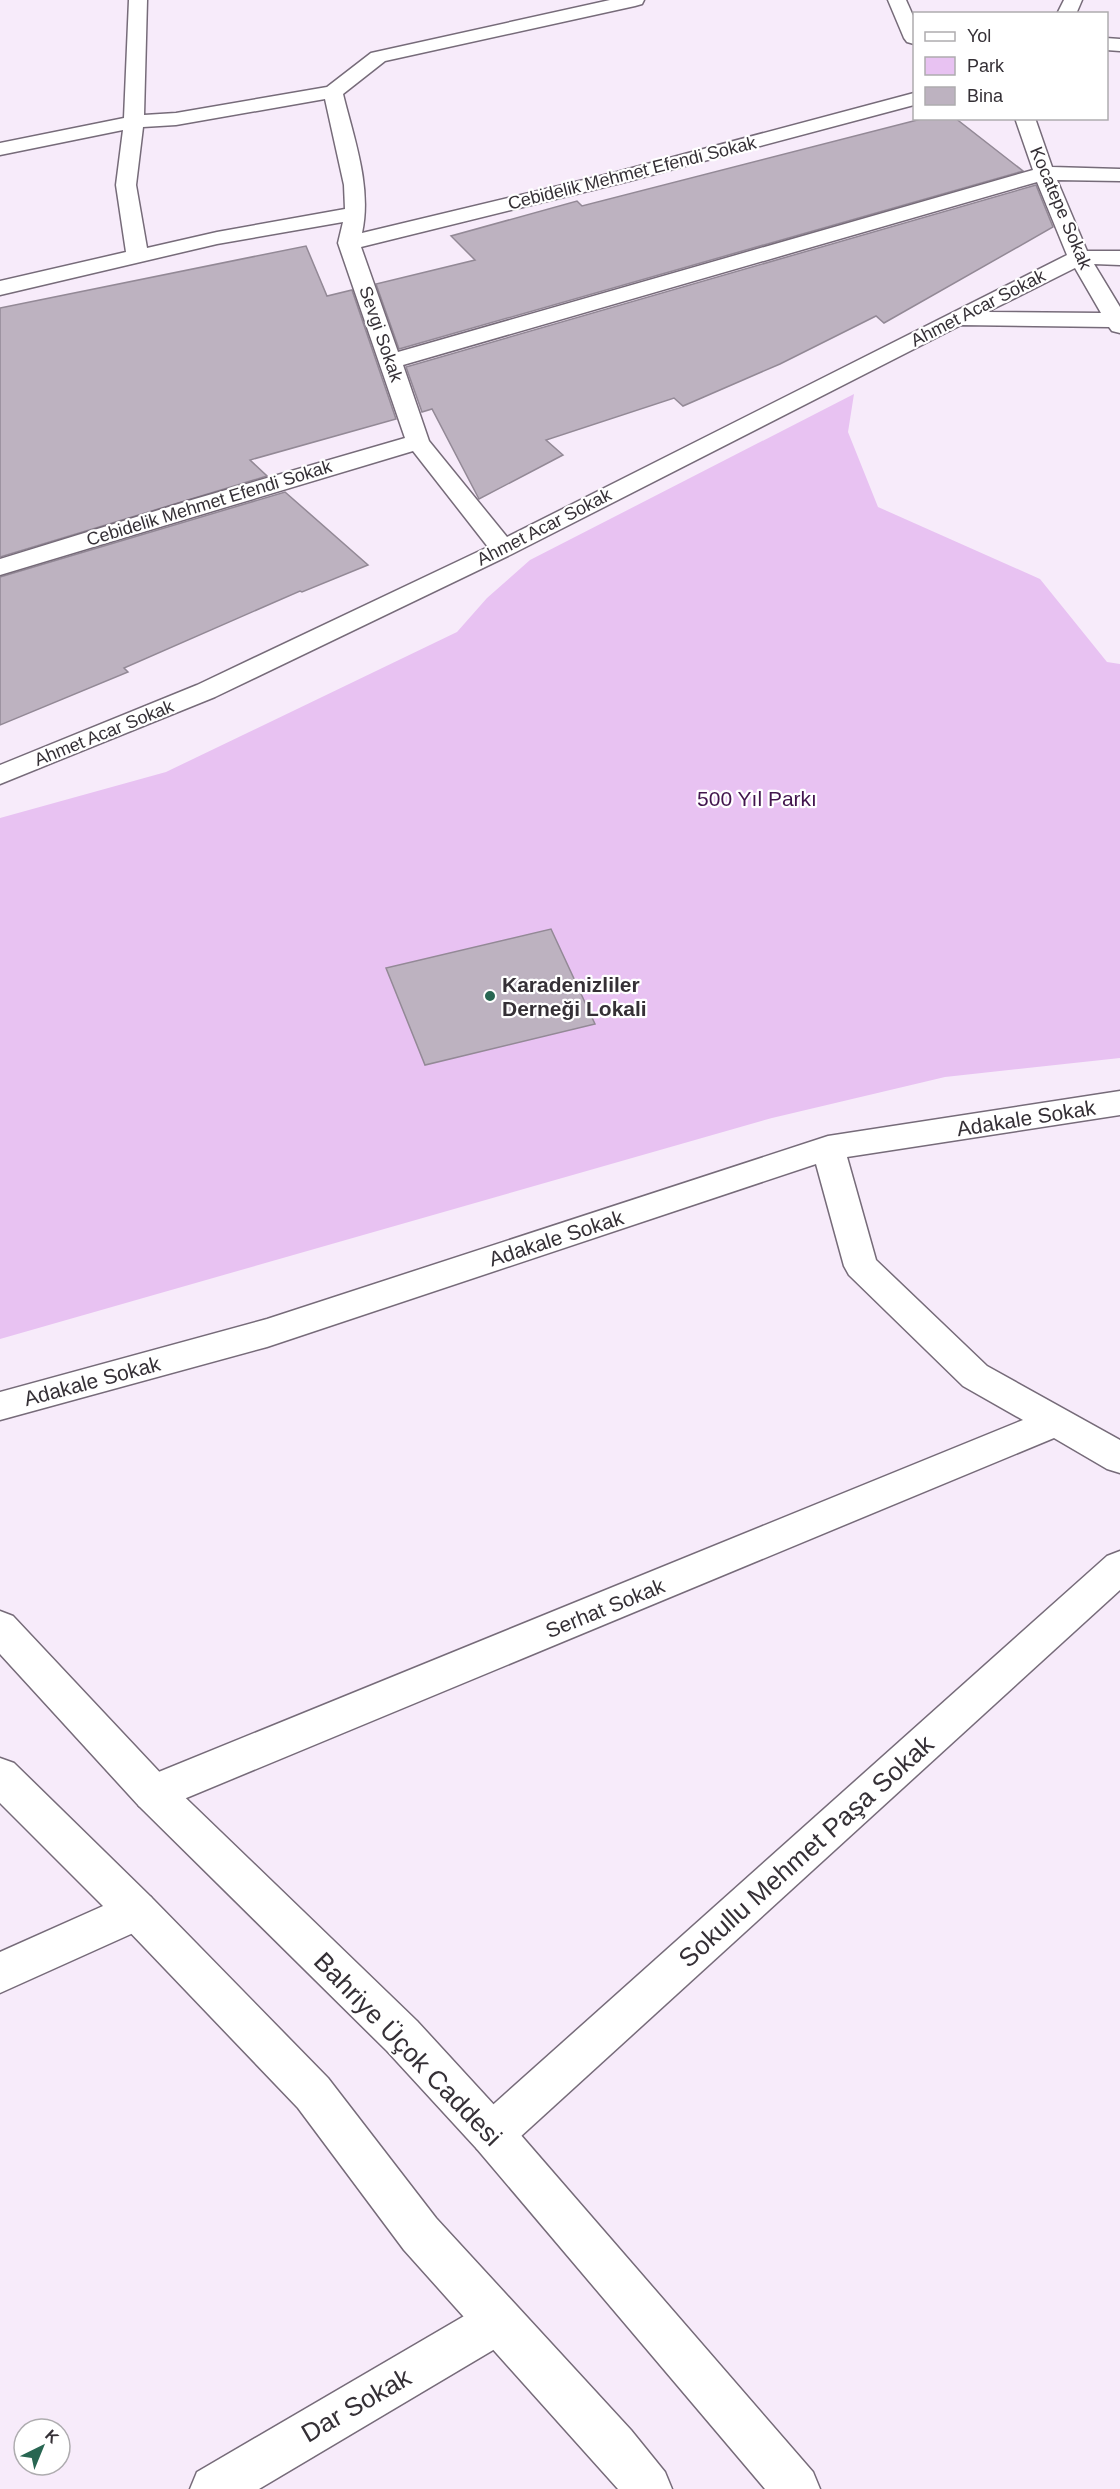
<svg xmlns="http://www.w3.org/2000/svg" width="1120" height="2489" font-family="Helvetica,sans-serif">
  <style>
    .green { fill: #e8c2f2 }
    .building { fill: #bdb2c0; stroke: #938996; stroke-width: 1.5 }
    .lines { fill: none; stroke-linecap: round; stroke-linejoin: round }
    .street-casing { stroke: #766b79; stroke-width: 3 }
    .secondary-casing { stroke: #766b79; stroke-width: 3 }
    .street { fill: #fff; fill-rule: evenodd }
    .secondary { fill: #fff; fill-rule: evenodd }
    .poi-dot { fill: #286652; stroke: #fff; stroke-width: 2 }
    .labels { text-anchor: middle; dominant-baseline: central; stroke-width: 4.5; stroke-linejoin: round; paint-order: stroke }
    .far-street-label { font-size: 18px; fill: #353036; stroke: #fff }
    .park-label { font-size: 21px; fill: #42154e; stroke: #fff }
    .poi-label { font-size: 21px; font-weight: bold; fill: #353036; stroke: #fff; text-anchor: start }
    .street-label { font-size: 21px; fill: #353036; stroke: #fff }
    .near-street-label { font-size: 26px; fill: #353036; stroke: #fff }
  </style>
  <rect width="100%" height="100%" fill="#f7ebfa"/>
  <polygon class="green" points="854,394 848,432 878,507 1040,579 1107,662 1120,664 1120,1058 945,1077 772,1118 0,1339 0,818 166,772 457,632 487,598 530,560"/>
  <g class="building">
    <polygon points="925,118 955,118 1023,171 399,349 376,284 475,260 451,236 577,201 582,206"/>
    <polygon points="1036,185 1053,227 884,323 876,316 780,364 683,406 674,398 546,440 563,455 479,499 432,409 422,412 406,367"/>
    <polygon points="306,246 327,296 352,290 396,419 250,460 267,476 0,557 0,308"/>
    <polygon points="285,492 368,565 302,592 300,591 124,668 128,672 0,725 0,577"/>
    <polygon points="551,929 595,1024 425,1065 386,968"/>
  </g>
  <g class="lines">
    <g class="street-casing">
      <g id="street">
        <path d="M129,0H147L144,115L176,113L327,87L371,53L610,0H644L642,4L635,6L385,61L343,94C354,139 372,187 362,233L617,172L914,93V105L629,181L361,247L398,352L1033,170L1015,118H1035L1052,167L1120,169V181L1057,180L1087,251H1120V265L1094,264L1120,307V333L1112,331L1109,327L961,325L512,554L215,697L0,784V765L197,685L488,547L413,451L0,575V559L188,501L405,438L338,243L343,222L217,244L0,295V281L126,252L116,185L123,130L0,155V143L124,118ZM325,99L344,185L345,209L217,232L147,248L136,185L143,127L176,125ZM1037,182L1067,255L507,537L429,441L403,365ZM1075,268L1101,313L987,312Z"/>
        <polygon points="888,0 906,0 914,18 914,44 907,42 904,38"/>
        <polygon points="1064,0 1082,0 1076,14 1057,14"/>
        <polygon points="1106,38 1120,39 1120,51 1106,50"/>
        <polygon points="1120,1091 1120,1115 847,1157 876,1260 987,1366 1120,1440 1120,1473 1107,1469 1054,1438 167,1806 153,1811 139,1806 133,1793 139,1780 1023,1420 963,1386 849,1275 844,1266 816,1164 267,1347 0,1420 0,1392 267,1319 828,1136"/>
        <polygon points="1120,1551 1120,1590 507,2149 492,2156 477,2149 470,2134 477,2119 1107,1556"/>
        <polygon points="0,1758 14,1763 151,1897 157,1911 151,1925 0,1993 0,1952 103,1906 0,1803"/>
        <polygon points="499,2298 515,2305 522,2321 515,2337 259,2489 190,2489 197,2472 483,2305"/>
      </g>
    </g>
    <g class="secondary-casing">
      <g id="secondary">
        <polygon points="0,1611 13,1616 167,1780 417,2021 507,2119 813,2472 820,2489 765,2489 477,2149 387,2051 139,1806 0,1654"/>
        <polygon points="137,1891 151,1897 328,2078 436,2218 631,2430 665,2472 672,2489 618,2489 404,2250 298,2108 123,1925 117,1911 123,1897"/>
      </g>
    </g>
    <use href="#street" class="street"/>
    <use href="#secondary" class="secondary"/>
  </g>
  <circle class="poi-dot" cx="490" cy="996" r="6"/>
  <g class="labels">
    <g class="far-street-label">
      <text transform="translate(632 173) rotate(-14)">Cebidelik Mehmet Efendi Sokak</text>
      <text transform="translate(1061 208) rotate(67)">Kocatepe Sokak</text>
      <text transform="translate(978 308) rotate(-27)">Ahmet Acar Sokak</text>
      <text transform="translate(381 334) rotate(71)">Sevgi Sokak</text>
      <text transform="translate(209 503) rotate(-17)">Cebidelik Mehmet Efendi Sokak</text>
      <text transform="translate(544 527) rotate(-27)">Ahmet Acar Sokak</text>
      <text transform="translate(104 733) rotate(-22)">Ahmet Acar Sokak</text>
    </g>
    <g class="park-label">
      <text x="757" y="798">500 Yıl Parkı</text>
    </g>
    <g class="poi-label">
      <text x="502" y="984">Karadenizliler<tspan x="502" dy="24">Derneği Lokali</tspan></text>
    </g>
    <g class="street-label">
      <text transform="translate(1026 1118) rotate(-9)">Adakale Sokak</text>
      <text transform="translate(556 1238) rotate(-18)">Adakale Sokak</text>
      <text transform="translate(92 1381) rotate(-15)">Adakale Sokak</text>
      <text transform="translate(605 1608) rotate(-22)">Serhat Sokak</text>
    </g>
    <g class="near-street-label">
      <text transform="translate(806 1851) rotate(-42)">Sokullu Mehmet Paşa Sokak</text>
      <text transform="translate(408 2049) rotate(46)">Bahriye Üçok Caddesi</text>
      <text transform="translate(356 2405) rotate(-30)">Dar Sokak</text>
    </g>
  </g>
  <rect x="913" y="12" width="195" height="108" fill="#ffffff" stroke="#aeacaf" stroke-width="1.5"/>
  <rect x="925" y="32" width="30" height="9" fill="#ffffff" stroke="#aeacaf" stroke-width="1.5"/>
  <text x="967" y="42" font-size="18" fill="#353036">Yol</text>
  <rect x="925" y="57" width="30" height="18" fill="#e8c2f2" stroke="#aeacaf" stroke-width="1.5"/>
  <text x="967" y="72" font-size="18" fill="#353036">Park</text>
  <rect x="925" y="87" width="30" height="18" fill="#bdb2c0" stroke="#aeacaf" stroke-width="1.5"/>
  <text x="967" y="102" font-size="18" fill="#353036">Bina</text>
  <g transform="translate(42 2447) rotate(43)"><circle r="28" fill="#ffffff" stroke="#aeacaf" stroke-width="1.5"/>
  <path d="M0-4.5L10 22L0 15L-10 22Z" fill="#286652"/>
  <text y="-9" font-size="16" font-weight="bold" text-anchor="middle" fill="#353036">K</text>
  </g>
</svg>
